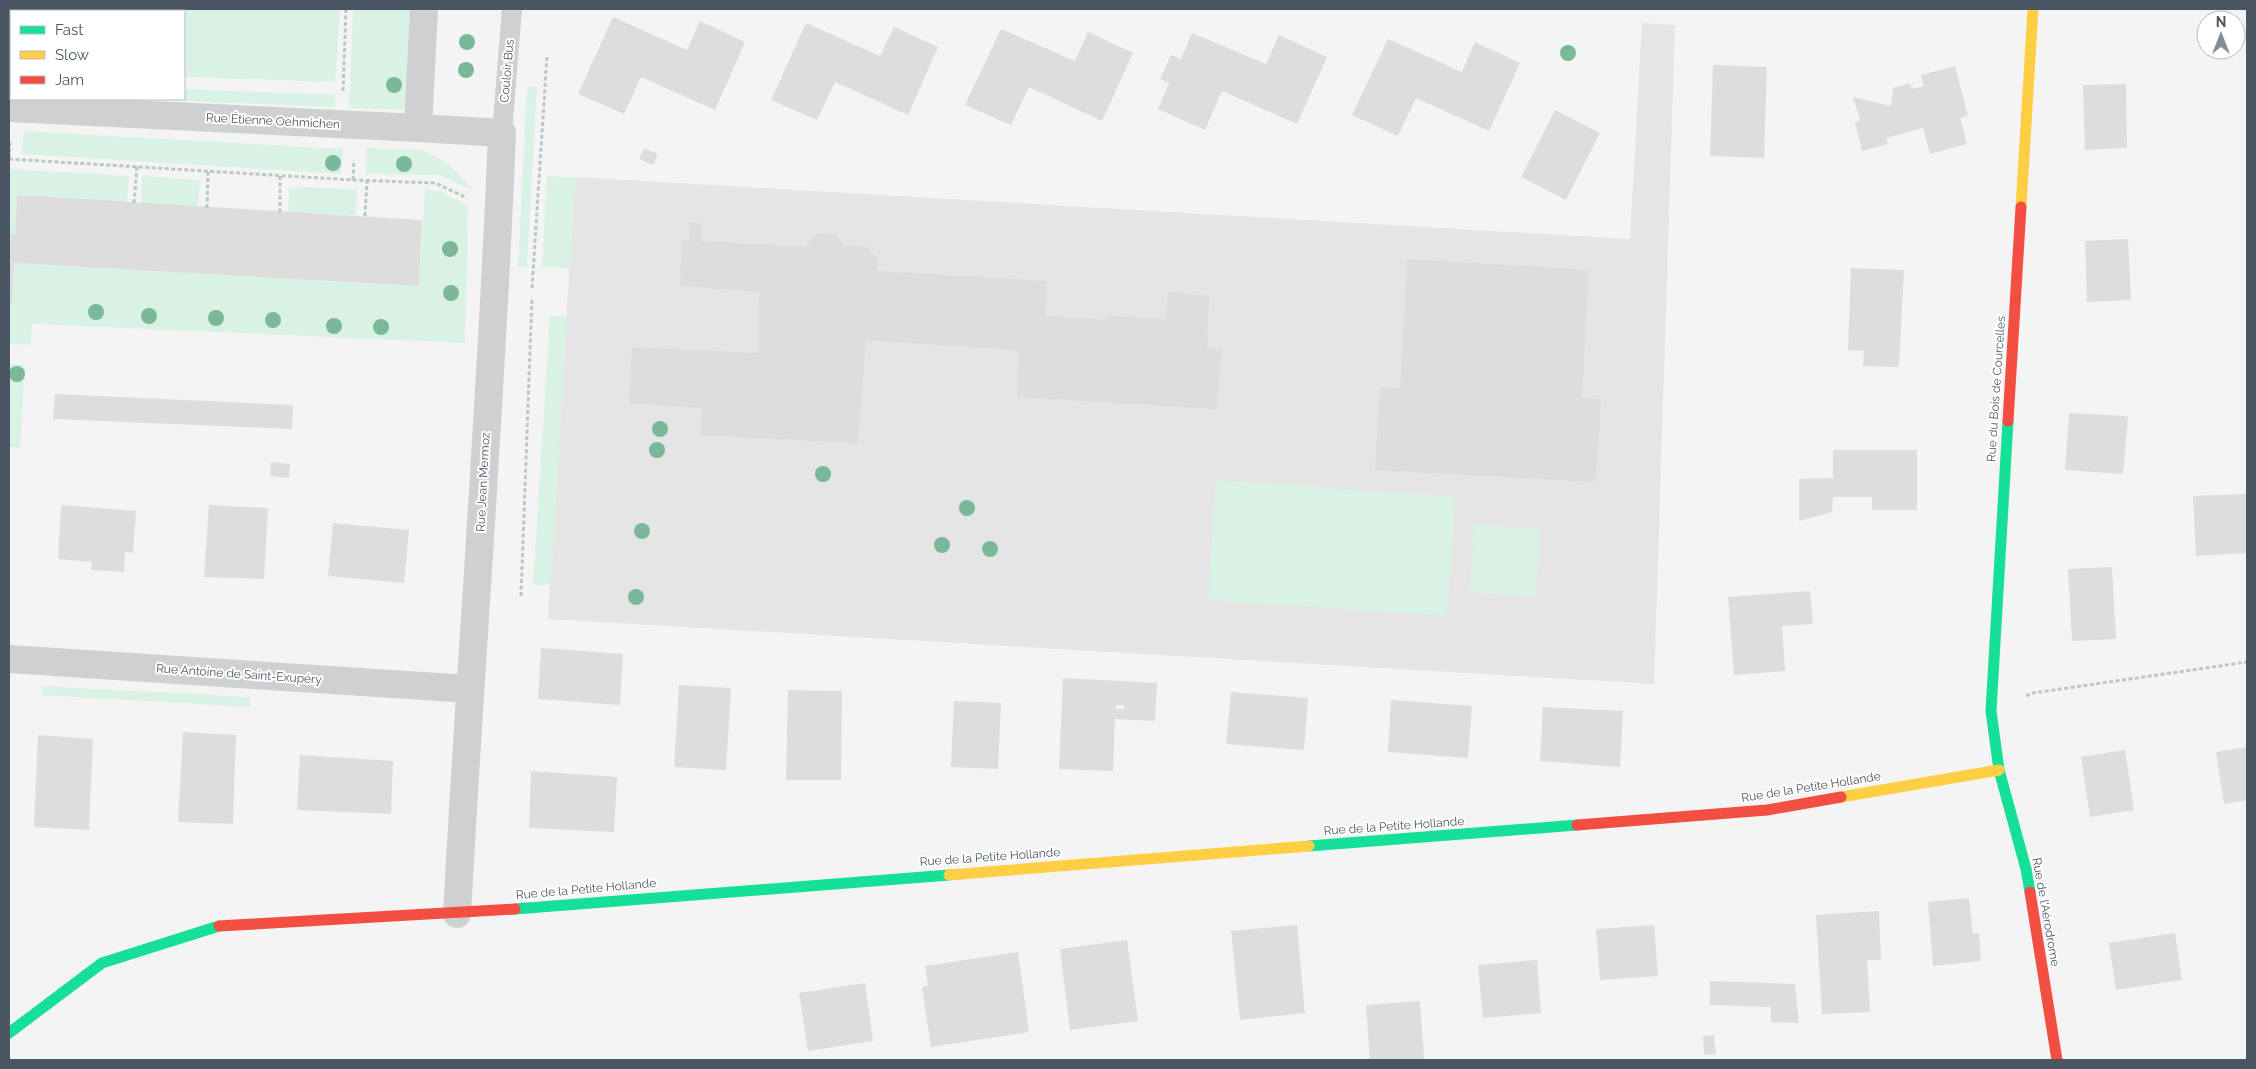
<svg xmlns="http://www.w3.org/2000/svg" width="2256" height="1069" font-family="Raleway,sans-serif">
  <style>
    .education { fill: #e6e5e6 }
    .green { fill: #d9f2e3 }
    .building { fill: #ddddde; fill-rule: evenodd }
    .lines { fill: none; stroke-linecap: round; stroke-linejoin: round }
    .path { stroke: #bcc7c4; stroke-width: 3; stroke-dasharray: 4 2.5; stroke-linecap: butt }
    .lane { stroke: #ced0d2; stroke-width: 20 }
    .street { stroke: #ced0d2; stroke-width: 28 }
    .fast { stroke: #16e098; stroke-width: 11 }
    .slow { stroke: #ffcf43; stroke-width: 11 }
    .jam { stroke: #f24e42; stroke-width: 11 }
    .tree { fill: #7ab899 }
    .labels { text-anchor: middle; dominant-baseline: central; stroke-width: 4; stroke-linejoin: round; paint-order: stroke }
    .street-label { font-size: 12px; fill: #4a5661; stroke: #fff }
  </style>
  <rect width="100%" height="100%" fill="#f4f4f4"/>
  <polygon class="education" points="1642,23 1675,25 1654,684 548,619 575,177 1630,239"/>
  <g class="green">
    <polygon points="27,9 340,9 335,82 184,77 184,11 27,11"/>
    <polygon points="353,9 410,9 406,110 349,108"/>
    <polygon points="527,87 537,87 527,267 518,267"/>
    <polygon points="184,89 335,95 335,107 134,99 184,99"/>
    <polygon points="24,131 343,149 341,174 22,154"/>
    <polygon points="366,148 422,150 448,164 474,191 439,175 366,174"/>
    <polygon points="9,169 129,176 127,203 17,196 15,234 9,234"/>
    <polygon points="142,176 200,180 198,207 141,203"/>
    <polygon points="547,176 575,177 570,268 542,267"/>
    <polygon points="289,187 357,189 356,215 288,213"/>
    <polygon points="425,189 440,191 468,206 465,343 32,324 31,345 9,344 9,304 12,303 14,263 419,286"/>
    <polygon points="550,316 567,316 551,585 533,585"/>
    <polygon points="9,364 25,365 20,448 9,447"/>
    <polygon points="1216,480 1455,497 1447,616 1208,600"/>
    <polygon points="1474,525 1540,529 1536,597 1470,592"/>
    <polygon points="42,686 250,697 250,707 42,695"/>
  </g>
  <g class="building">
    <rect x="63" y="9" width="104" height="2"/>
    <polygon points="613,17 687,50 700,21 745,42 715,110 641,77 624,114 578,94"/>
    <polygon points="806,23 880,56 894,27 938,47 908,115 835,82 817,120 771,100"/>
    <polygon points="1001,29 1075,61 1088,32 1133,53 1102,121 1029,87 1011,125 965,105"/>
    <polygon points="1192,33 1266,64 1279,35 1327,57 1297,124 1222,91 1205,130 1158,109 1169,83 1160,79 1171,55 1181,59"/>
    <polygon points="1388,39 1462,72 1475,42 1520,63 1489,131 1416,98 1398,136 1352,115"/>
    <polygon points="1713,65 1767,67 1764,158 1710,156"/>
    <polygon points="1955,66 1968,116 1960,118 1967,144 1930,154 1923,128 1886,138 1888,144 1862,151 1855,122 1860,120 1853,97 1891,106 1893,88 1910,83 1912,89 1924,86 1921,75"/>
    <polygon points="2126,84 2127,148 2085,150 2083,85"/>
    <polygon points="1555,110 1600,133 1566,200 1521,177"/>
    <polygon points="644,148 658,154 653,165 639,159"/>
    <polygon points="17,195 422,220 419,286 14,263 12,304 9,304 9,234 15,234"/>
    <polygon points="690,223 702,223 701,241 806,247 816,234 836,235 844,245 866,246 878,259 877,271 1047,281 1045,316 1106,320 1106,316 1166,319 1168,292 1209,296 1207,348 1222,349 1217,409 1017,397 1019,350 866,340 858,443 700,435 702,408 629,403 632,347 758,353 759,292 680,286 682,241 689,241"/>
    <polygon points="2128,239 2131,300 2087,302 2085,241"/>
    <polygon points="1407,259 1589,270 1582,398 1601,399 1596,482 1375,470 1380,387 1400,388"/>
    <polygon points="1851,268 1904,270 1899,367 1863,366 1864,351 1848,350"/>
    <polygon points="55,394 293,405 292,429 53,419"/>
    <polygon points="2069,413 2128,416 2123,474 2065,470"/>
    <polygon points="1833,450 1917,450 1917,510 1872,510 1872,497 1833,497 1832,512 1799,521 1799,479 1833,478"/>
    <polygon points="271,462 290,464 289,478 270,476"/>
    <polygon points="2247,494 2247,553 2196,556 2193,496"/>
    <polygon points="61,505 136,511 133,553 125,552 124,572 91,570 92,562 58,559"/>
    <polygon points="209,505 268,508 264,579 204,577"/>
    <polygon points="333,523 409,530 404,583 328,576"/>
    <polygon points="2112,567 2116,639 2072,641 2068,569"/>
    <polygon points="1810,591 1813,624 1782,626 1785,671 1734,675 1728,597"/>
    <polygon points="541,648 623,654 620,705 538,699"/>
    <path d="M1063,678L1157,683L1155,721L1115,719L1113,771L1059,769ZM1116,705H1124V709H1116Z"/>
    <polygon points="679,685 731,688 726,770 674,767"/>
    <polygon points="788,690 842,691 841,780 786,780"/>
    <polygon points="1231,692 1308,698 1304,750 1226,744"/>
    <polygon points="1391,700 1472,706 1468,758 1388,752"/>
    <polygon points="954,701 1001,703 998,769 951,767"/>
    <polygon points="1543,707 1623,711 1620,767 1540,761"/>
    <polygon points="183,732 236,735 233,824 178,822"/>
    <polygon points="38,735 93,739 89,830 34,827"/>
    <polygon points="2247,747 2247,800 2224,804 2216,752"/>
    <polygon points="2125,750 2134,810 2090,817 2081,757"/>
    <polygon points="300,755 393,761 391,814 297,810"/>
    <polygon points="531,771 617,777 614,832 529,828"/>
    <polygon points="1969,898 1973,934 1979,933 1981,961 1933,966 1928,902"/>
    <polygon points="1879,911 1881,960 1867,960 1870,1012 1822,1014 1816,915"/>
    <polygon points="1297,925 1305,1013 1240,1020 1231,931"/>
    <polygon points="1654,925 1658,976 1600,980 1596,929"/>
    <polygon points="2175,933 2182,980 2116,990 2109,943"/>
    <polygon points="1127,940 1138,1021 1070,1030 1060,949"/>
    <polygon points="1018,952 1029,1032 931,1047 922,987 928,986 925,966"/>
    <polygon points="1537,960 1541,1013 1483,1018 1478,965"/>
    <polygon points="1710,981 1795,984 1799,1023 1771,1022 1771,1007 1710,1005"/>
    <polygon points="865,983 873,1041 808,1051 799,993"/>
    <polygon points="1420,1001 1424,1059 1370,1060 1366,1005"/>
    <polygon points="1714,1035 1716,1054 1704,1055 1703,1036"/>
  </g>
  <g class="lines">
    <g class="path">
      <polyline points="343,91 346,9"/>
      <polyline points="9,159 353,180 435,183 465,197"/>
      <polyline points="9,159 10,142"/>
      <polyline points="280,176 280,213"/>
      <polyline points="353,180 354,160"/>
      <polyline points="134,203 137,167"/>
      <polyline points="207,208 208,171"/>
      <polyline points="365,216 367,181"/>
      <polyline points="532,288 547,56"/>
      <polyline points="521,596 532,297"/>
      <polyline points="2026,696 2033,693 2247,662"/>
    </g>
    <polyline class="lane" points="502,133 512,9"/>
    <g class="street">
      <polyline points="9,108 418,128 424,9"/>
      <path d="M418,128L502,133C492,394 471,654 457,914"/>
      <polyline points="9,659 469,689"/>
    </g>
    <g class="fast">
      <polyline points="2008,421 1991,711 1999,770 2026,869 2030,892"/>
      <polyline points="1309,846 1577,825"/>
      <polyline points="515,909 949,875"/>
      <polyline points="9,1033 102,963 219,926"/>
    </g>
    <g class="slow">
      <polyline points="2021,207 2033,9"/>
      <polyline points="1841,797 1999,770"/>
      <polyline points="949,875 1309,846"/>
    </g>
    <g class="jam">
      <polyline points="2008,421 2021,207"/>
      <polyline points="1577,825 1767,810 1841,797"/>
      <polyline points="2030,892 2057,1060"/>
      <polyline points="219,926 515,909"/>
    </g>
  </g>
  <g class="tree">
    <circle cx="467" cy="42" r="8"/>
    <circle cx="1568" cy="53" r="8"/>
    <circle cx="466" cy="70" r="8"/>
    <circle cx="394" cy="85" r="8"/>
    <circle cx="333" cy="163" r="8"/>
    <circle cx="404" cy="164" r="8"/>
    <circle cx="450" cy="249" r="8"/>
    <circle cx="451" cy="293" r="8"/>
    <circle cx="96" cy="312" r="8"/>
    <circle cx="149" cy="316" r="8"/>
    <circle cx="216" cy="318" r="8"/>
    <circle cx="273" cy="320" r="8"/>
    <circle cx="334" cy="326" r="8"/>
    <circle cx="381" cy="327" r="8"/>
    <circle cx="17" cy="374" r="8"/>
    <circle cx="660" cy="429" r="8"/>
    <circle cx="657" cy="450" r="8"/>
    <circle cx="823" cy="474" r="8"/>
    <circle cx="967" cy="508" r="8"/>
    <circle cx="642" cy="531" r="8"/>
    <circle cx="942" cy="545" r="8"/>
    <circle cx="990" cy="549" r="8"/>
    <circle cx="636" cy="597" r="8"/>
  </g>
  <g class="labels">
    <g class="street-label">
      <text transform="translate(507 71) rotate(-85)">Couloir Bus</text>
      <text transform="translate(273 121) rotate(3)">Rue Étienne Oehmichen</text>
      <text transform="translate(1996 389) rotate(-86)">Rue du Bois de Courcelles</text>
      <text transform="translate(483 482) rotate(-87)">Rue Jean Mermoz</text>
      <text transform="translate(239 674) rotate(4)">Rue Antoine de Saint-Exupéry</text>
      <text transform="translate(1811 787) rotate(-9)">Rue de la Petite Hollande</text>
      <text transform="translate(1394 826) rotate(-4)">Rue de la Petite Hollande</text>
      <text transform="translate(990 857) rotate(-4)">Rue de la Petite Hollande</text>
      <text transform="translate(586 889) rotate(-5)">Rue de la Petite Hollande</text>
      <text transform="translate(2046 912) rotate(80)">Rue de l'Aérodrome</text>
    </g>
  </g>
  <rect width="2256" height="1069" fill="none" stroke="#4a5661" stroke-width="20"/>
  <rect x="10" y="10" width="175" height="90" fill="#ffffff" stroke="#b7bbc0"/>
  <rect x="20" y="26" width="25" height="8" fill="#16e098" stroke="#b7bbc0"/>
  <text x="55" y="35" font-size="15" fill="#4a5661">Fast</text>
  <rect x="20" y="51" width="25" height="8" fill="#ffcf43" stroke="#b7bbc0"/>
  <text x="55" y="60" font-size="15" fill="#4a5661">Slow</text>
  <rect x="20" y="76" width="25" height="8" fill="#f24e42" stroke="#b7bbc0"/>
  <text x="55" y="85" font-size="15" fill="#4a5661">Jam</text>
  <g transform="translate(2221 35)"><circle r="24" fill="#ffffff" stroke="#b7bbc0"/>
  <path d="M0-4L9 19L0 12L-9 19Z" fill="#868d94"/>
  <text y="-8" font-size="14" font-weight="bold" text-anchor="middle" fill="#4a5661">N</text>
  </g>
</svg>
